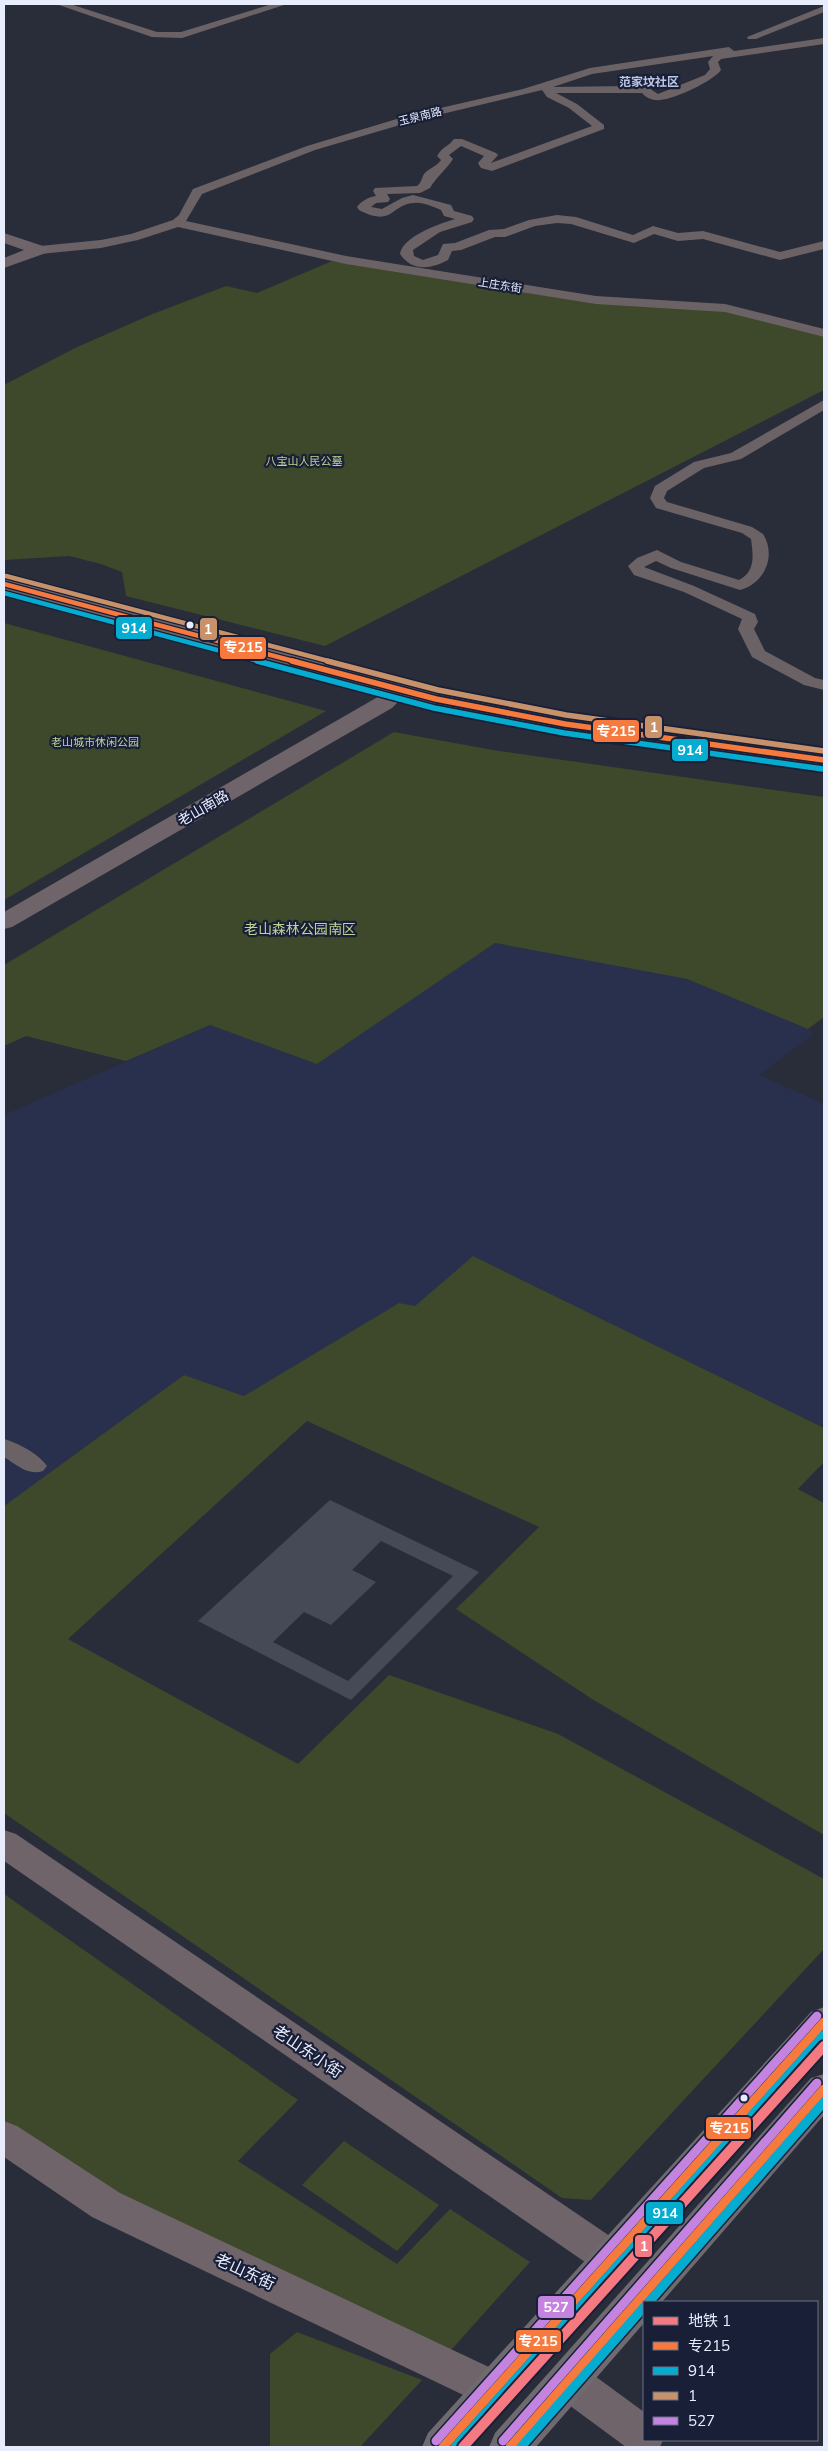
<svg xmlns="http://www.w3.org/2000/svg" width="828" height="2451" font-family="Mulish,'Noto Sans SC',sans-serif">
  <style>
    .built { fill: #29304d }
    .green { fill: #3e482a }
    .building { fill: #464a57; fill-rule: evenodd }
    .lines { fill: none; stroke-linecap: round; stroke-linejoin: round }
    .street { fill: #6b6266; fill-rule: evenodd }
    .secondary { fill: #6f646a; fill-rule: evenodd }
    .primary { fill: #6c636a; fill-rule: evenodd }
    .highway { fill: #6f6970; fill-rule: evenodd }
    .bus-1-far2-casing { stroke: #181f37; stroke-width: 7 }
    .bus-1-far1-casing { stroke: #181f37; stroke-width: 9 }
    .bus-1-casing { stroke: #181f37; stroke-width: 12 }
    .bus-2-far2-casing { stroke: #181f37; stroke-width: 7 }
    .bus-2-far1-casing { stroke: #181f37; stroke-width: 9 }
    .bus-2-casing { stroke: #181f37; stroke-width: 12 }
    .bus-3-far1-casing { stroke: #181f37; stroke-width: 7 }
    .bus-3-casing { stroke: #181f37; stroke-width: 9 }
    .bus-4-casing { stroke: #181f37; stroke-width: 12 }
    .bus-1-far2 { stroke: #f6793e; stroke-width: 4.5 }
    .bus-1-far1 { stroke: #f6793e; stroke-width: 5.5 }
    .bus-1 { stroke: #f6793e; stroke-width: 9 }
    .bus-2-far2 { stroke: #06acd0; stroke-width: 4.5 }
    .bus-2-far1 { stroke: #06acd0; stroke-width: 5.5 }
    .bus-2 { stroke: #06acd0; stroke-width: 9 }
    .bus-3-far1 { stroke: #c7916a; stroke-width: 4.5 }
    .bus-3 { stroke: #c7916a; stroke-width: 5.5 }
    .bus-4 { stroke: #c483df; stroke-width: 9 }
    .metro-1-casing { stroke: #181f37; stroke-width: 14 }
    .metro-1 { stroke: #f47981; stroke-width: 10 }
    .bus-dot { fill: #e8edfe; stroke: #181f37; stroke-width: 2 }
    .labels { text-anchor: middle; dominant-baseline: central; stroke-width: 4.5; stroke-linejoin: round; paint-order: stroke }
    .far-street-label { font-size: 11px; fill: #e8edfe; stroke: #181f37 }
    .far-park-label { font-size: 11px; fill: #bed491; stroke: #181f37 }
    .far-neighbourhood-label { font-size: 12px; font-weight: bold; fill: #bcc6e6; stroke: #181f37 }
    .street-label { font-size: 14px; fill: #e8edfe; stroke: #181f37 }
    .park-label { font-size: 14px; fill: #bed491; stroke: #181f37 }
    .near-street-label { font-size: 16px; fill: #e8edfe; stroke: #181f37 }
    .line-badge { stroke: #181f37; stroke-width: 2 }
    .badge-label { font-size: 14px; text-anchor: middle; font-weight: bold; fill: #fff }
  </style>
  <rect width="100%" height="100%" fill="#292d3a"/>
  <polygon class="built" points="495,943 687,979 808,1029 813,1034 759,1075 824,1104 824,1422 820,1426 473,1256 415,1306 399,1303 244,1396 184,1375 4,1506 4,1115 210,1025 317,1064"/>
  <g class="green">
    <polygon points="332,261 587,301 713,308 824,337 824,390 325,646 126,596 122,572 101,564 69,556 4,560 4,385 75,348 150,315 226,286 257,293"/>
    <polygon points="4,623 326,711 4,900"/>
    <polygon points="394,732 493,750 824,797 824,1017 808,1029 687,979 495,943 317,1064 210,1025 126,1061 26,1036 4,1046 4,965"/>
    <polygon points="473,1256 824,1428 824,1462 798,1489 824,1503 824,1835 592,1699 456,1609 539,1527 307,1421 68,1639 298,1764 389,1675 558,1734 824,1879 824,1949 591,2200 562,2198 4,1813 4,1506 184,1375 244,1396 399,1303 415,1306"/>
    <polygon points="4,1894 298,2100 238,2161 397,2264 450,2209 530,2262 451,2350 111,2195 4,2123"/>
    <polygon points="344,2141 439,2205 397,2251 302,2185"/>
    <polygon points="297,2332 422,2380 360,2447 270,2447 270,2354"/>
  </g>
  <path class="building" d="M330,1500L479,1572L351,1700L198,1621ZM381,1541L453,1576L348,1681L273,1642L304,1612L331,1625L376,1582L352,1570Z"/>
  <g class="lines">
    <g class="street">
      <polygon points="56,4 70,4 157,32 181,32 272,4 287,4 182,38 152,37"/>
      <polygon points="824,6 824,12 756,39 748,39 747,37"/>
      <path d="M824,38V44L721,59L718,62L721,70C713,81 675,99 660,100C654,101 646,98 642,93H556L577,104L604,125V129L492,171L481,168L478,163L484,156L461,146L449,155L453,159C446,170 437,176 430,188L420,193L387,194L390,199L388,202L376,203L371,207L382,209L402,198L413,195L451,205L454,211L472,216L474,219L472,222L440,232L413,250L414,256L423,260L438,255L443,244L455,243L489,230L504,229L529,220L557,215L576,217L633,235L653,226L678,233L703,231L780,252L824,241V249L780,260L703,239L678,241L654,234L634,243L571,224L557,223L535,226L505,237H495L461,250L452,251L448,260C431,269 412,272 400,254C403,236 439,224 455,219L444,216L441,210C433,207 423,202 414,203C391,204 393,228 359,210L357,207C361,201 369,197 376,196L373,191L375,188L417,186C422,182 421,179 424,174C429,168 435,168 441,160L437,156C443,146 448,147 454,139H462L496,153L498,155L491,163L592,126L569,108L547,97L542,90L417,120L315,150L202,194L186,221L346,256L596,296L725,304L824,329V337L725,312L596,304L346,264L178,227L138,240L101,248L40,254L34,250L40,246L101,240L131,234L173,220L179,215L193,189L307,146L410,115L523,89L590,68L729,47L734,51ZM713,56L708,62L710,69L705,75L658,94L649,88L630,86L553,87L592,74Z"/>
      <path d="M824,400V410L741,459L704,468L667,491L664,498L667,502L752,527L763,534C777,556 764,584 740,590L671,568L656,561L644,567L694,586L755,614L758,622L754,629L765,651L815,678L824,680V690L804,685L752,657L738,629L742,619L684,592L634,575L628,566L637,558L657,550L681,562L739,580C756,571 753,555 751,539L742,533L656,508L650,498L655,486L694,462L731,453Z"/>
      <path d="M4,1439C18,1443 39,1454 47,1466L43,1471C28,1476 17,1465 4,1457Z"/>
    </g>
    <g class="secondary">
      <polygon points="4,233 46,247 48,250 46,253 4,268 4,258 24,250 4,243"/>
      <polygon points="399,684 407,685 410,690 392,708 12,927 4,929 4,912 376,698 391,685"/>
      <polygon points="4,1830 16,1834 626,2247 632,2259 626,2271 612,2276 598,2271 4,1861"/>
      <polygon points="4,2121 17,2126 120,2193 510,2377 516,2390 510,2403 495,2409 480,2403 92,2217 4,2157"/>
      <polygon points="569,2363 584,2368 644,2412 644,2440 663,2440 660,2447 626,2447 554,2394 548,2381 554,2368"/>
    </g>
    <polygon class="primary" points="4,578 438,693 565,718 824,753 824,767 565,730 436,705 4,590"/>
    <g class="highway">
      <polygon points="824,2007 824,2047 470,2447 422,2447 428,2433 811,2012"/>
      <polygon points="824,2074 824,2115 662,2302 644,2302 644,2323 536,2447 489,2447 495,2433 811,2078"/>
    </g>
    <g class="bus-1-far2-casing">
      <polyline id="bus-1-far2" points="4,584 297,662"/>
    </g>
    <g class="bus-1-far1-casing">
      <polyline id="bus-1-far1" points="292,661 436,699 565,724 824,760"/>
    </g>
    <g class="bus-1-casing">
      <g id="bus-1">
        <polyline points="443,2447 824,2022"/>
        <polyline points="510,2447 824,2089"/>
      </g>
    </g>
    <g class="bus-2-far2-casing">
      <polyline id="bus-2-far2" points="4,593 262,662"/>
    </g>
    <g class="bus-2-far1-casing">
      <polyline id="bus-2-far1" points="257,661 434,708 564,733 823,769"/>
    </g>
    <g class="bus-2-casing">
      <g id="bus-2">
        <polyline points="649,2302 824,2102"/>
        <polyline points="455,2447 824,2035"/>
        <polyline points="521,2447 644,2307"/>
      </g>
    </g>
    <g class="bus-3-far1-casing">
      <polyline id="bus-3-far1" points="6,576 332,662"/>
    </g>
    <g class="bus-3-casing">
      <polyline id="bus-3" points="327,661 438,690 566,715 824,751"/>
    </g>
    <g class="bus-4-casing">
      <g id="bus-4">
        <polyline points="436,2441 817,2016"/>
        <polyline points="503,2441 817,2083"/>
      </g>
    </g>
    <use href="#bus-1-far2" class="bus-1-far2"/>
    <use href="#bus-1-far1" class="bus-1-far1"/>
    <use href="#bus-1" class="bus-1"/>
    <use href="#bus-2-far2" class="bus-2-far2"/>
    <use href="#bus-2-far1" class="bus-2-far1"/>
    <use href="#bus-2" class="bus-2"/>
    <use href="#bus-3-far1" class="bus-3-far1"/>
    <use href="#bus-3" class="bus-3"/>
    <use href="#bus-4" class="bus-4"/>
    <g class="metro-1-casing">
      <polyline id="metro-1" points="463,2447 824,2046"/>
    </g>
    <use href="#metro-1" class="metro-1"/>
  </g>
  <g class="bus-dot">
    <circle cx="190" cy="625" r="4.5"/>
    <circle cx="744" cy="2098" r="4.5"/>
  </g>
  <g class="labels">
    <g class="far-street-label">
      <text transform="translate(420 116) rotate(-14)">玉泉南路</text>
      <text transform="translate(500 285) rotate(9)">上庄东街</text>
    </g>
    <g class="far-park-label">
      <text x="304" y="461">八宝山人民公墓</text>
      <text x="95" y="742">老山城市休闲公园</text>
    </g>
    <g class="far-neighbourhood-label">
      <text x="649" y="81">范家坟社区</text>
    </g>
    <g class="street-label">
      <text transform="translate(203 808) rotate(-30)">老山南路</text>
    </g>
    <g class="park-label">
      <text x="300" y="929">老山森林公园南区</text>
    </g>
    <g class="near-street-label">
      <text transform="translate(308 2051) rotate(34)">老山东小街</text>
      <text transform="translate(245 2271) rotate(25)">老山东街</text>
    </g>
  </g>
  <g class="line-badge">
    <rect x="115" y="616" width="38" height="24" rx="5" fill="#06acd0"/>
    <rect x="199" y="617" width="19" height="24" rx="5" fill="#c7916a"/>
    <rect x="219" y="636" width="48" height="24" rx="5" fill="#f6793e"/>
    <rect x="644" y="715" width="19" height="24" rx="5" fill="#c7916a"/>
    <rect x="592" y="719" width="48" height="24" rx="5" fill="#f6793e"/>
    <rect x="671" y="738" width="38" height="24" rx="5" fill="#06acd0"/>
    <rect x="705" y="2116" width="47" height="24" rx="5" fill="#f6793e"/>
    <rect x="645" y="2201" width="39" height="24" rx="5" fill="#06acd0"/>
    <rect x="634" y="2234" width="19" height="24" rx="5" fill="#f47981"/>
    <rect x="537" y="2295" width="38" height="24" rx="5" fill="#c483df"/>
    <rect x="515" y="2329" width="47" height="24" rx="5" fill="#f6793e"/>
  </g>
  <g class="badge-label">
    <text x="134" y="633">914</text>
    <text x="208" y="634">1</text>
    <text x="243" y="652">专215</text>
    <text x="654" y="732">1</text>
    <text x="616" y="736">专215</text>
    <text x="690" y="755">914</text>
    <text x="729" y="2133">专215</text>
    <text x="665" y="2218">914</text>
    <text x="644" y="2251">1</text>
    <text x="556" y="2312">527</text>
    <text x="538" y="2346">专215</text>
  </g>
  <rect width="828" height="2451" fill="none" stroke="#e8edfe" stroke-width="10"/>
  <rect x="643" y="2301" width="175" height="140" fill="#181f37" stroke="#6b7187"/>
  <rect x="653" y="2317" width="25" height="8" fill="#f47981" stroke="#6b7187"/>
  <text x="688" y="2326" font-size="15" fill="#e8edfe">地铁 1</text>
  <rect x="653" y="2342" width="25" height="8" fill="#f6793e" stroke="#6b7187"/>
  <text x="688" y="2351" font-size="15" fill="#e8edfe">专215</text>
  <rect x="653" y="2367" width="25" height="8" fill="#06acd0" stroke="#6b7187"/>
  <text x="688" y="2376" font-size="15" fill="#e8edfe">914</text>
  <rect x="653" y="2392" width="25" height="8" fill="#c7916a" stroke="#6b7187"/>
  <text x="688" y="2401" font-size="15" fill="#e8edfe">1</text>
  <rect x="653" y="2417" width="25" height="8" fill="#c483df" stroke="#6b7187"/>
  <text x="688" y="2426" font-size="15" fill="#e8edfe">527</text>
</svg>
